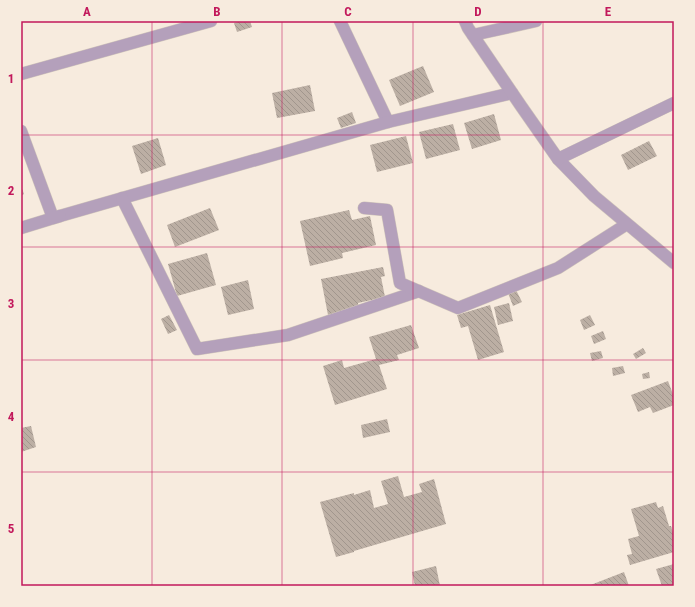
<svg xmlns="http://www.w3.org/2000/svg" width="695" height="607" font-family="'Roboto Condensed',sans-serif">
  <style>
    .building { fill: url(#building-back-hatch) }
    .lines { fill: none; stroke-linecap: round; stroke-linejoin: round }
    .minor-casing { stroke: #d1c6bb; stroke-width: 13 }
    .minor { stroke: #b4a0bb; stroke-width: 12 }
    .grid { fill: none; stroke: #c2185b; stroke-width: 1; stroke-opacity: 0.55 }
    .neatline { fill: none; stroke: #c2185b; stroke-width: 1.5 }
    .grid-label { font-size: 13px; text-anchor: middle; font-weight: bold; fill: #c2185b }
  </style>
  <defs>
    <pattern id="building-back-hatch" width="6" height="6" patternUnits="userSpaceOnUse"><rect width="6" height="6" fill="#bcafa4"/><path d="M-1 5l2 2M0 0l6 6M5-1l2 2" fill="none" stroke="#a1968d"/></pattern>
  </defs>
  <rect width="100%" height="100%" fill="#f7ebde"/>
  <g class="building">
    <polygon points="241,21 250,21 252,27 237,32 234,23"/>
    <polygon points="423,66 434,92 400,106 389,80"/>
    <polygon points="310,85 315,111 277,118 272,93"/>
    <polygon points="352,112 356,123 341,128 337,118"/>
    <polygon points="494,114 501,140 472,149 464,123"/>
    <polygon points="453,124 460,150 426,159 419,132"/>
    <polygon points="406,136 413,163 377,172 370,145"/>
    <polygon points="158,138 166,165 141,174 132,146"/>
    <polygon points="649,141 657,156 628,170 621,155"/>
    <polygon points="21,186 24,194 21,196"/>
    <polygon points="210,208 219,230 175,247 167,225"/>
    <polygon points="349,210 352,220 370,216 376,245 342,253 343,258 310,266 300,221"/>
    <polygon points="207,253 216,285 177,296 168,264"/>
    <polygon points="383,267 385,276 381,277 385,297 358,303 359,309 328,315 321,279"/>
    <polygon points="248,280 254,309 228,315 221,287"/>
    <polygon points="516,290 522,302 513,306 508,293"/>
    <polygon points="509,303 513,321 498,325 494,307"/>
    <polygon points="490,305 504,352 478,360 468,326 461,328 457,315"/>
    <polygon points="169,315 177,330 168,334 161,319"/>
    <polygon points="590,315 595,325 584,330 580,320"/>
    <polygon points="411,325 419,348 397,355 399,360 379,365 387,389 335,405 323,366 342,360 344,368 376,359 369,337"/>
    <polygon points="603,331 606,339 594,344 591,336"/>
    <polygon points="643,348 646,353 636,359 633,354"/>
    <polygon points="601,351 603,358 592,361 590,353"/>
    <polygon points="623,366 625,373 613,376 612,368"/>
    <polygon points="649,372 650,378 643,379 642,374"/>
    <polygon points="668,381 674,397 674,405 653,413 650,407 638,412 631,395"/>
    <polygon points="387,419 390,432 363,438 361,425"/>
    <polygon points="31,426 36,447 21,452 21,428"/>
    <polygon points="398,476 404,497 422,492 419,484 434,479 446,524 354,551 354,552 336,557 320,502 354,493 354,495 370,490 374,508 388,504 381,481"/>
    <polygon points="656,502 658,508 663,506 669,526 671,526 674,536 674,552 630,565 627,555 632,554 628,539 639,536 631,509"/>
    <polygon points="674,564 674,586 662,586 656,569"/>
    <polygon points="436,566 440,586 415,586 412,572"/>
    <polygon points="624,572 629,586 588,586"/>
  </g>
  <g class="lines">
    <g class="minor-casing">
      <g id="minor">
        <polyline points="340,21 388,122 512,93"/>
        <polyline points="465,21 468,28 521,106 558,159 594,196 674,263"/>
        <polyline points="473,35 536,21"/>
        <polyline points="21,74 211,21"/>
        <polyline points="21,131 53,218 388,122"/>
        <polyline points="558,159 674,103"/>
        <polyline points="122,198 197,349 288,335 419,291"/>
        <polyline points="364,208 387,210 400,283 458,308 558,268 627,224"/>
        <polyline points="21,228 60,216"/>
      </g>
    </g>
    <use href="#minor" class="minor"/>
  </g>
  <path class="grid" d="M152,21V586M282,21V586M413,21V586M543,21V586M21,135H674M21,247H674M21,360H674M21,472H674"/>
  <rect width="695" height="607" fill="none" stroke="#f7ebde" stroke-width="44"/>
  <rect x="22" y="22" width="651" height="563" class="neatline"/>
  <g class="grid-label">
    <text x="87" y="16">A</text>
    <text x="217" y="16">B</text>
    <text x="348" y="16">C</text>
    <text x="478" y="16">D</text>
    <text x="608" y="16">E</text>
    <text x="11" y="83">1</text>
    <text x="11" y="195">2</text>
    <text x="11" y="308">3</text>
    <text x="11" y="421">4</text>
    <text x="11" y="533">5</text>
  </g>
</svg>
